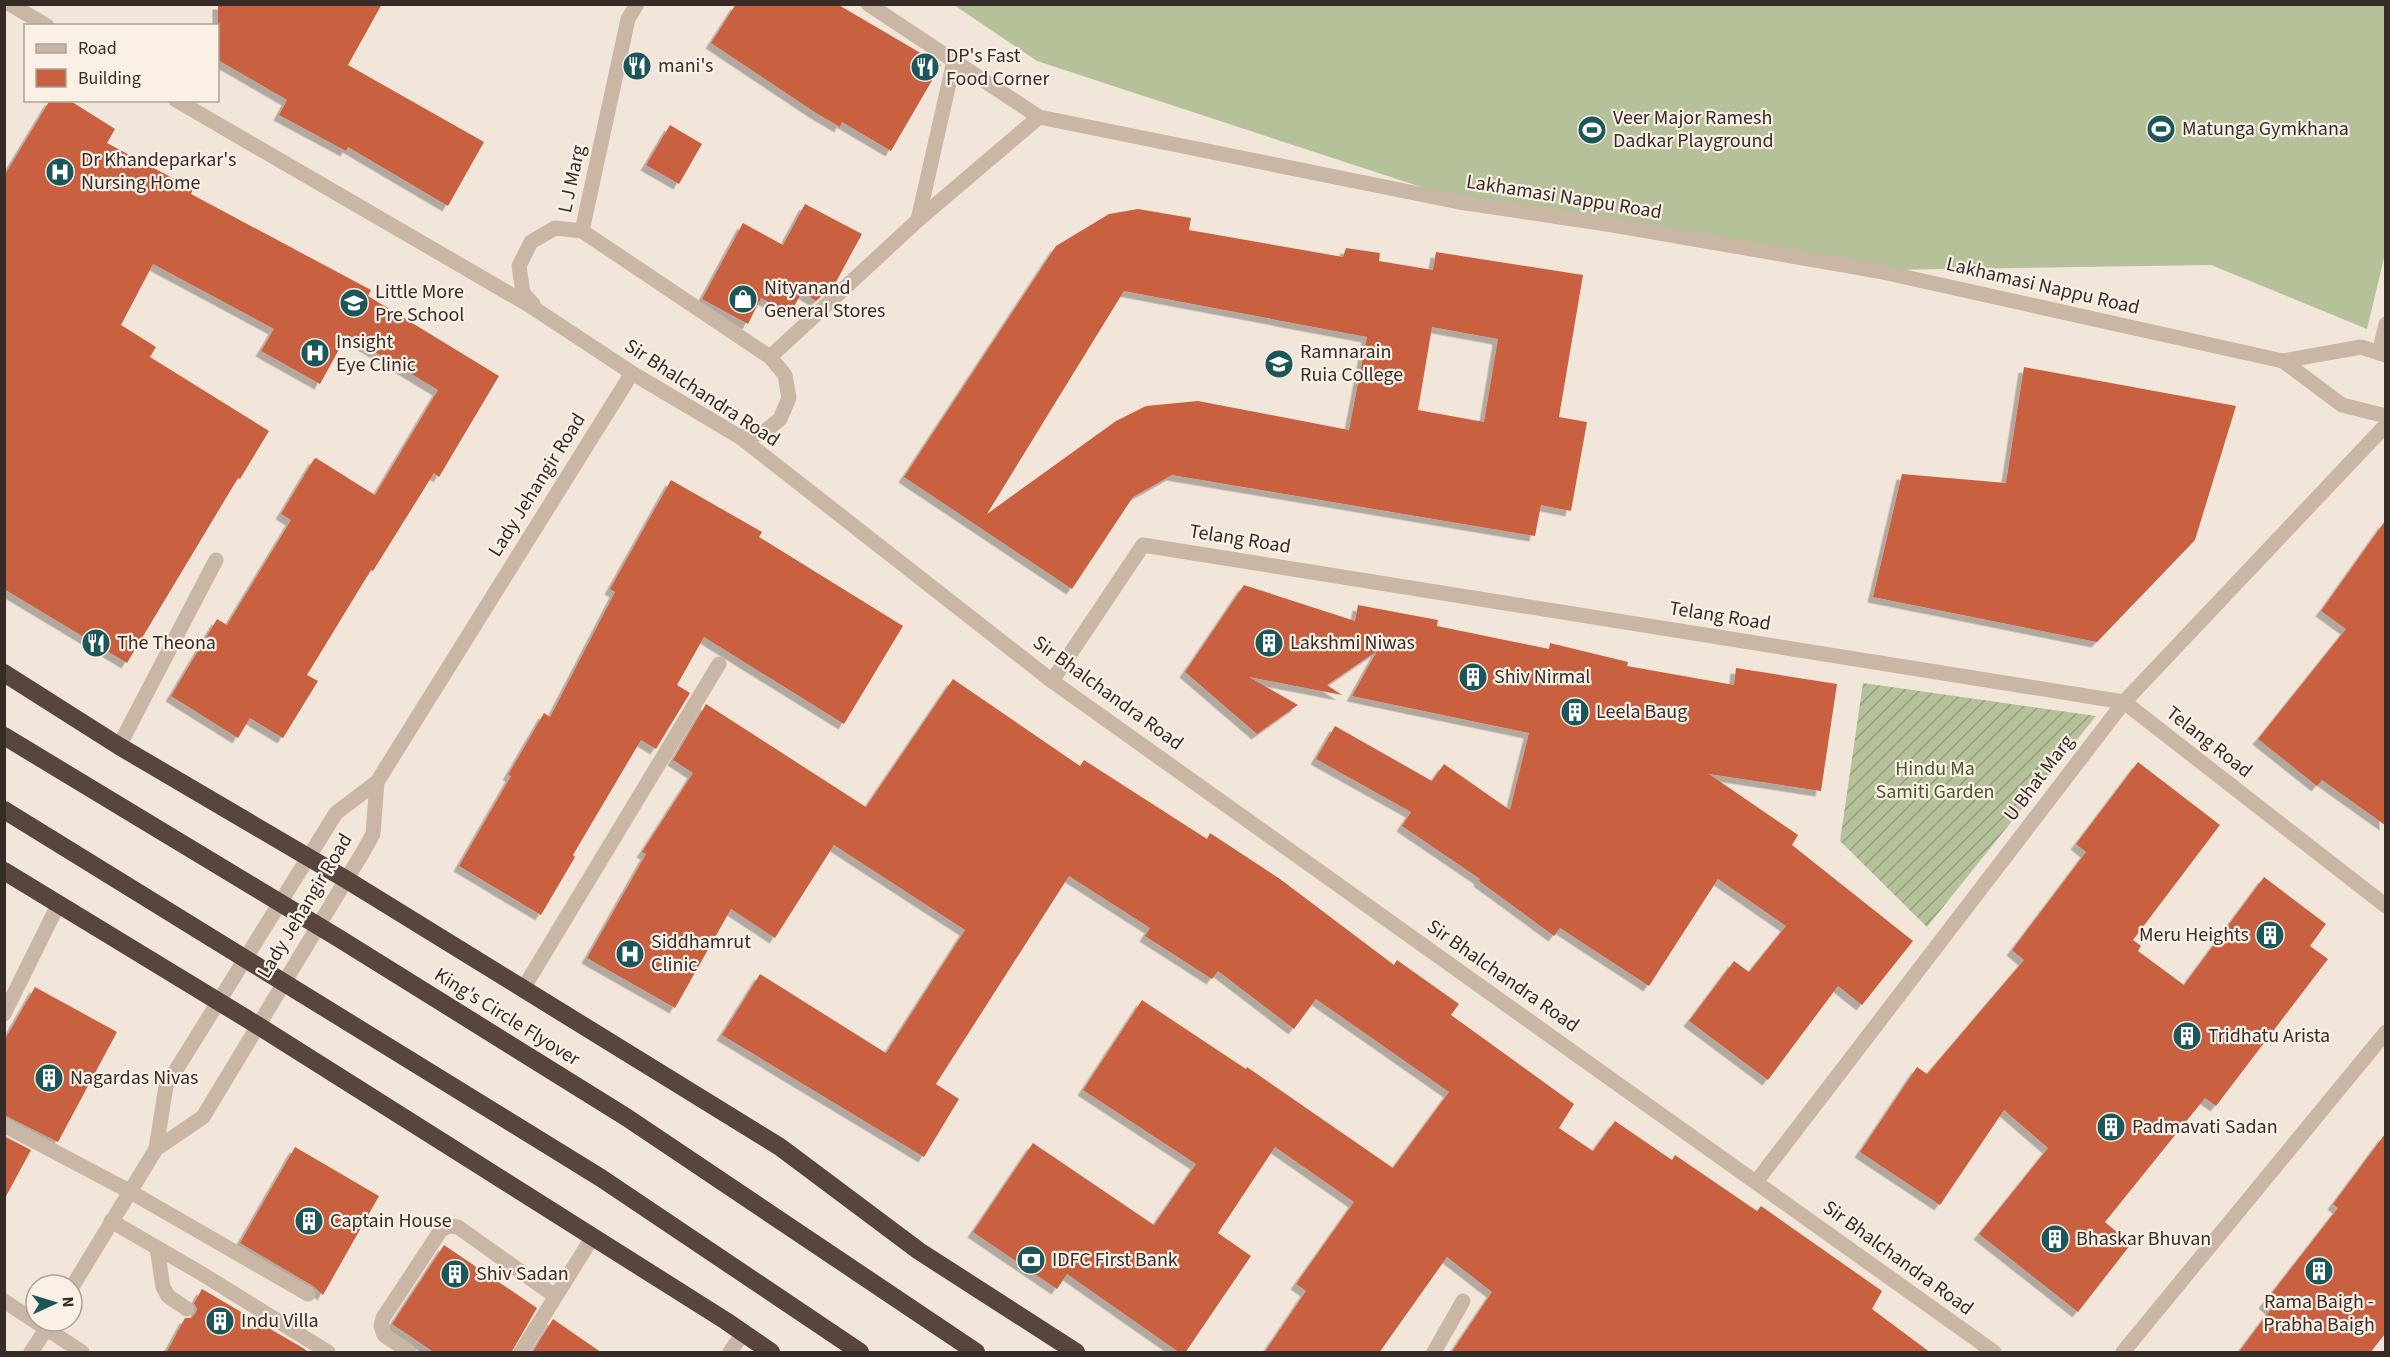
<svg xmlns="http://www.w3.org/2000/svg" width="2390" height="1357" font-family="'Source Sans 3',sans-serif">
  <style>
    .garden { fill: url(#garden-furrows) }
    .pitch { fill: #b5c199 }
    .building { fill: #c96041; fill-rule: evenodd; filter: url(#shadow) }
    .lines { fill: none; stroke-linecap: round; stroke-linejoin: round }
    .minor { stroke: #cab6a5; stroke-width: 15 }
    .highway { stroke: #57453e; stroke-width: 18 }
    .highway-bridge { stroke: #57453e; stroke-width: 18 }
    .labels { text-anchor: middle; dominant-baseline: central; stroke-width: 4.5; stroke-linejoin: round; paint-order: stroke }
    .poi-label { font-size: 20px; fill: #362b27; stroke: #faf0e6; text-anchor: start }
    .street-label { font-size: 20px; fill: #362b27; stroke: #faf0e6 }
    .park-label { font-size: 20px; fill: #46552a; stroke: #faf0e6 }
  </style>
  <defs>
    <pattern id="garden-furrows" width="10" height="10" patternUnits="userSpaceOnUse" patternTransform="scale(1.5)"><rect width="10" height="10" fill="#b5c199"/><path d="M-1 1l2-2M0 10L10 0M9 11l2-2" fill="none" stroke="#949d7d"/></pattern>
    <filter id="shadow"><feDropShadow dx="-5.5" dy="5.5" stdDeviation="0" flood-color="#0004"/></filter>
  </defs>
  <rect width="100%" height="100%" fill="#f2e6da"/>
  <polygon class="garden" points="1863,683 2096,716 1927,927 1840,841"/>
  <polygon class="pitch" points="954,5 2385,5 2385,254 2367,329 2211,265 1881,270 1461,200 1037,61"/>
  <g class="building">
    <polygon points="218,4 382,4 348,65 484,142 448,206 348,147 346,151 279,115 287,100 218,60"/>
    <polygon points="736,4 837,4 941,65 891,151 842,122 840,127 816,113 711,43"/>
    <polygon points="50,100 69,100 115,129 107,143 193,189 191,194 371,290 368,296 499,376 439,477 434,473 373,571 371,570 307,675 318,681 283,738 250,718 238,738 171,696 217,619 227,625 291,520 281,514 314,459 316,458 375,495 438,390 347,335 320,384 261,351 274,329 153,264 121,325 156,347 150,357 269,431 240,479 238,478 127,663 4,589 4,176"/>
    <polygon points="670,125 702,144 679,184 646,165"/>
    <polygon points="805,204 862,234 836,282 816,301 802,292 790,314 761,298 748,324 702,299 743,223 783,245"/>
    <path d="M1138,209L1191,218L1189,230L1343,257L1346,248L1380,253L1379,261L1433,270L1436,252L1583,275L1559,417L1587,422L1571,511L1541,505L1535,536L1172,475L1133,497L1072,589L904,477L1056,246L1109,214ZM1124,291L1367,337L1349,430L1198,401L1146,406L1116,421L987,514ZM1432,327L1498,339L1484,422L1418,410Z"/>
    <polygon points="2024,367 2236,406 2195,540 2097,642 1873,597 1902,474 2006,483"/>
    <polygon points="671,480 762,532 759,537 903,626 844,724 704,637 677,685 690,693 656,749 641,740 573,855 575,857 541,915 459,866 511,776 508,775 544,713 550,717 615,592 610,589"/>
    <polygon points="2385,521 2385,825 2322,780 2317,786 2258,739 2346,629 2321,611"/>
    <polygon points="1244,585 1355,621 1358,605 1438,620 1437,626 1549,649 1550,643 1628,662 1627,666 1734,685 1736,668 1837,684 1821,791 1709,774 1798,835 1792,845 1913,941 1862,1005 1838,986 1768,1080 1689,1021 1734,961 1749,972 1786,926 1718,879 1649,986 1560,928 1554,936 1479,881 1480,879 1402,826 1411,812 1316,759 1335,726 1432,781 1444,764 1510,810 1529,733 1352,696 1377,651 1327,685 1342,695 1249,677 1298,705 1257,734 1185,672"/>
    <polygon points="953,679 1080,766 1084,760 1207,839 1210,833 1280,879 1394,965 1397,960 1459,1004 1451,1015 1574,1104 1559,1128 1593,1151 1615,1121 1672,1160 1675,1155 1757,1211 1761,1206 1882,1291 1872,1309 1931,1353 1451,1353 1492,1292 1447,1257 1379,1353 1264,1353 1306,1291 1296,1284 1354,1202 1275,1147 1218,1233 1251,1256 1185,1353 1180,1353 1067,1274 1057,1289 973,1232 1033,1143 1154,1225 1196,1164 1083,1090 1142,1000 1246,1069 1247,1067 1393,1168 1449,1092 1316,999 1294,1029 1218,971 1212,979 1145,936 1150,928 1069,876 936,1084 959,1099 924,1157 722,1035 760,974 886,1053 965,930 834,845 775,938 731,909 675,1008 587,958 646,854 642,852 693,773 673,760 706,704 866,807"/>
    <polygon points="2138,762 2220,825 2133,940 2141,946 2138,951 2184,985 2264,877 2326,924 2310,946 2328,959 2216,1106 2205,1098 2105,1222 2131,1244 2078,1312 1979,1234 2048,1148 2004,1110 1940,1205 1860,1152 1917,1067 1927,1074 2024,960 2012,950 2086,852 2076,844"/>
    <polygon points="35,987 117,1032 58,1142 4,1115 4,1041"/>
    <polygon points="2385,1134 2385,1334 2370,1353 2238,1353 2271,1309 2264,1303 2338,1208 2333,1204"/>
    <polygon points="4,1136 31,1150 4,1200"/>
    <polygon points="295,1147 379,1196 323,1295 313,1286 240,1243"/>
    <polygon points="444,1245 537,1308 511,1353 435,1353 392,1324"/>
    <polygon points="202,1289 303,1348 310,1353 166,1353 185,1318 191,1318 195,1314 197,1309 194,1303"/>
    <polygon points="553,1319 602,1353 532,1353"/>
  </g>
  <g class="lines">
    <g class="minor">
      <polyline points="10,4 47,26"/>
      <polyline points="868,4 1039,117 1459,202 1613,225 1878,271 2283,361 2361,347 2386,355"/>
      <polyline points="176,100 529,305 632,373 740,437 1052,681 1994,1352"/>
      <polyline points="918,220 954,61"/>
      <polyline points="582,231 628,19 637,4"/>
      <polyline points="533,304 523,293 519,266 531,242 555,228 582,231 770,357 785,375 789,398 780,419 763,433 740,437"/>
      <polyline points="2379,353 2386,324"/>
      <polyline points="770,357 918,220 1039,117"/>
      <polyline points="2283,361 2342,405 2386,416"/>
      <polyline points="1052,681 1143,545 2124,702 2386,906"/>
      <polyline points="119,746 216,560"/>
      <polyline points="523,989 719,664"/>
      <polyline points="4,1014 58,905"/>
      <polyline points="4,1125 129,1191 308,1294"/>
      <polyline points="156,1149 166,1086 336,813 377,782"/>
      <polyline points="1756,1182 2124,702 2386,425"/>
      <polyline points="111,1221 199,1272 328,1352"/>
      <polyline points="157,1248 163,1287 168,1296 187,1309"/>
      <polyline points="72,1287 156,1149 203,1117 363,852 373,834 377,782 632,373"/>
      <polyline points="4,1301 82,1352"/>
      <polyline points="31,1352 51,1322"/>
      <polyline points="409,1352 384,1335 381,1326 383,1318 441,1230 449,1226 458,1227 555,1296"/>
      <polyline points="521,1352 592,1238"/>
      <polyline points="730,1352 743,1333"/>
      <polyline points="1434,1352 1463,1301"/>
      <polyline points="2123,1352 2386,1032"/>
    </g>
    <g class="highway">
      <polyline points="4,673 119,746 347,880 780,1147 919,1251 1076,1352"/>
      <polyline points="4,871 257,1025 726,1321 771,1352"/>
    </g>
    <g class="highway-bridge">
      <polyline points="4,736 340,939 626,1117 976,1352"/>
      <polyline points="4,810 601,1178 860,1352"/>
    </g>
  </g>
  <defs>
    <g id="restaurant-disc" transform="scale(1.5)"><circle r="9.5" fill="#1b5659" stroke="#faf0e6"/><path d="M-5-6h1v4h1v-4h1v4h1v-4h1v5L-1.5 .5V6h-2V.5L-5-1ZM5-6V6H3V1.5H1.5Q1.5-4 5-6Z" fill="#fff"/></g>
    <g id="stadium-disc" transform="scale(1.5)"><circle r="9.5" fill="#1b5659" stroke="#faf0e6"/><path d="M0-5a6.5 5 0 1 0 0 10a6.5 5 0 1 0 0-10ZM-3.5-1.8h7v3.6h-7Z" fill="#fff"/></g>
    <g id="hospital-disc" transform="scale(1.5)"><circle r="9.5" fill="#1b5659" stroke="#faf0e6"/><path d="M-5-5h3v3.5h4V-5h3V5h-3V1.5h-4V5h-3Z" fill="#fff"/></g>
    <g id="shop-disc" transform="scale(1.5)"><circle r="9.5" fill="#1b5659" stroke="#faf0e6"/><path d="M-5-2.5h2.3a2.7 3.5 0 0 1 5.4 0H5L5.5 6h-11ZM-1.5-2.5h3a1.5 2.3 0 0 0-3 0Z" fill="#fff"/></g>
    <g id="school-disc" transform="scale(1.5)"><circle r="9.5" fill="#1b5659" stroke="#faf0e6"/><path d="M0-5L7-2L0 1L-7-2ZM-4 1L0 2.5L4 1V4Q0 6-4 4Z" fill="#fff"/></g>
    <g id="university-disc" transform="scale(1.5)"><circle r="9.5" fill="#1b5659" stroke="#faf0e6"/><path d="M0-5L7-2L0 1L-7-2ZM-4 1L0 2.5L4 1V4Q0 6-4 4Z" fill="#fff"/></g>
    <g id="building-disc" transform="scale(1.5)"><circle r="9.5" fill="#1b5659" stroke="#faf0e6"/><path d="M-4-6H4V6H1V3H-1V6H-4ZM-2.5-4.3h1.7v1.8h-1.7ZM.8-4.3h1.7v1.8H.8ZM-2.5-1h1.7V.8h-1.7ZM.8-1h1.7V.8H.8Z" fill="#fff"/></g>
    <g id="bank-disc" transform="scale(1.5)"><circle r="9.5" fill="#1b5659" stroke="#faf0e6"/><path d="M-6-4H6V4H-6ZM0-2.3a2.3 2.3 0 1 0 0 4.6a2.3 2.3 0 1 0 0-4.6Z" fill="#fff"/></g>
  </defs>
  <g fill-rule="evenodd">
    <use href="#restaurant-disc" x="637" y="66"/>
    <use href="#restaurant-disc" x="925" y="67"/>
    <use href="#stadium-disc" x="2161" y="129"/>
    <use href="#stadium-disc" x="1592" y="130"/>
    <use href="#hospital-disc" x="60" y="172"/>
    <use href="#shop-disc" x="743" y="299"/>
    <use href="#school-disc" x="354" y="303"/>
    <use href="#hospital-disc" x="315" y="353"/>
    <use href="#university-disc" x="1279" y="364"/>
    <use href="#restaurant-disc" x="96" y="643"/>
    <use href="#building-disc" x="1269" y="643"/>
    <use href="#building-disc" x="1473" y="677"/>
    <use href="#building-disc" x="1575" y="712"/>
    <use href="#building-disc" x="2270" y="935"/>
    <use href="#hospital-disc" x="630" y="954"/>
    <use href="#building-disc" x="2187" y="1036"/>
    <use href="#building-disc" x="49" y="1078"/>
    <use href="#building-disc" x="2111" y="1127"/>
    <use href="#building-disc" x="309" y="1221"/>
    <use href="#building-disc" x="2055" y="1239"/>
    <use href="#bank-disc" x="1031" y="1260"/>
    <use href="#building-disc" x="2319" y="1271"/>
    <use href="#building-disc" x="455" y="1274"/>
    <use href="#building-disc" x="220" y="1321"/>
  </g>
  <g class="labels">
    <g class="poi-label">
      <text x="946" y="56">DP's Fast<tspan x="946" dy="23">Food Corner</tspan></text>
      <text x="658" y="66">mani's</text>
      <text x="1613" y="118">Veer Major Ramesh<tspan x="1613" dy="23">Dadkar Playground</tspan></text>
      <text x="2182" y="129">Matunga Gymkhana</text>
      <text x="81" y="160">Dr Khandeparkar's<tspan x="81" dy="23">Nursing Home</tspan></text>
      <text x="764" y="288">Nityanand<tspan x="764" dy="23">General Stores</tspan></text>
      <text x="375" y="292">Little More<tspan x="375" dy="23">Pre School</tspan></text>
      <text x="336" y="342">Insight<tspan x="336" dy="23">Eye Clinic</tspan></text>
      <text x="1300" y="352">Ramnarain<tspan x="1300" dy="23">Ruia College</tspan></text>
      <text x="117" y="643">The Theona</text>
      <text x="1290" y="643">Lakshmi Niwas</text>
      <text x="1494" y="677">Shiv Nirmal</text>
      <text x="1596" y="712">Leela Baug</text>
      <text x="2249" y="935" text-anchor="end">Meru Heights</text>
      <text x="651" y="942">Siddhamrut<tspan x="651" dy="23">Clinic</tspan></text>
      <text x="2208" y="1036">Tridhatu Arista</text>
      <text x="70" y="1078">Nagardas Nivas</text>
      <text x="2132" y="1127">Padmavati Sadan</text>
      <text x="330" y="1221">Captain House</text>
      <text x="2076" y="1239">Bhaskar Bhuvan</text>
      <text x="1052" y="1260">IDFC First Bank</text>
      <text x="476" y="1274">Shiv Sadan</text>
      <text x="2319" y="1302" text-anchor="middle">Rama Baigh -<tspan x="2319" dy="23">Prabha Baigh</tspan></text>
      <text x="241" y="1321">Indu Villa</text>
    </g>
    <g class="street-label">
      <text transform="translate(572 179) rotate(-78)">L J Marg</text>
      <text transform="translate(1564 197) rotate(9)">Lakhamasi Nappu Road</text>
      <text transform="translate(2043 286) rotate(13)">Lakhamasi Nappu Road</text>
      <text transform="translate(702 393) rotate(33)">Sir Bhalchandra Road</text>
      <text transform="translate(537 485) rotate(-58)">Lady Jehangir Road</text>
      <text transform="translate(1240 539) rotate(9)">Telang Road</text>
      <text transform="translate(1720 616) rotate(9)">Telang Road</text>
      <text transform="translate(1108 693) rotate(36)">Sir Bhalchandra Road</text>
      <text transform="translate(2209 742) rotate(38)">Telang Road</text>
      <text transform="translate(2039 778) rotate(-53)">U Bhat Marg</text>
      <text transform="translate(305 906) rotate(-59)">Lady Jehangir Road</text>
      <text transform="translate(1503 976) rotate(35)">Sir Bhalchandra Road</text>
      <text transform="translate(507 1017) rotate(32)">King's Circle Flyover</text>
      <text transform="translate(1898 1258) rotate(36)">Sir Bhalchandra Road</text>
    </g>
    <g class="park-label">
      <text x="1935" y="769">Hindu Ma<tspan x="1935" dy="23">Samiti Garden</tspan></text>
    </g>
  </g>
  <rect width="2390" height="1357" fill="none" stroke="#362b27" stroke-width="12"/>
  <rect x="24" y="24" width="195" height="78" fill="#faf0e6" stroke="#aca19a" stroke-width="1.5"/>
  <rect x="36" y="44" width="30" height="9" fill="#cab6a5" stroke="#aca19a" stroke-width="1.5"/>
  <text x="78" y="54" font-size="18" fill="#362b27">Road</text>
  <rect x="36" y="69" width="30" height="18" fill="#c96041" stroke="#aca19a" stroke-width="1.5"/>
  <text x="78" y="84" font-size="18" fill="#362b27">Building</text>
  <g transform="translate(54 1303) rotate(86)"><circle r="28" fill="#faf0e6" stroke="#aca19a" stroke-width="1.5"/>
  <path d="M0-4.5L10 22L0 15L-10 22Z" fill="#1b5659"/>
  <text y="-9" font-size="16" font-weight="bold" text-anchor="middle" fill="#362b27">N</text>
  </g>
</svg>
